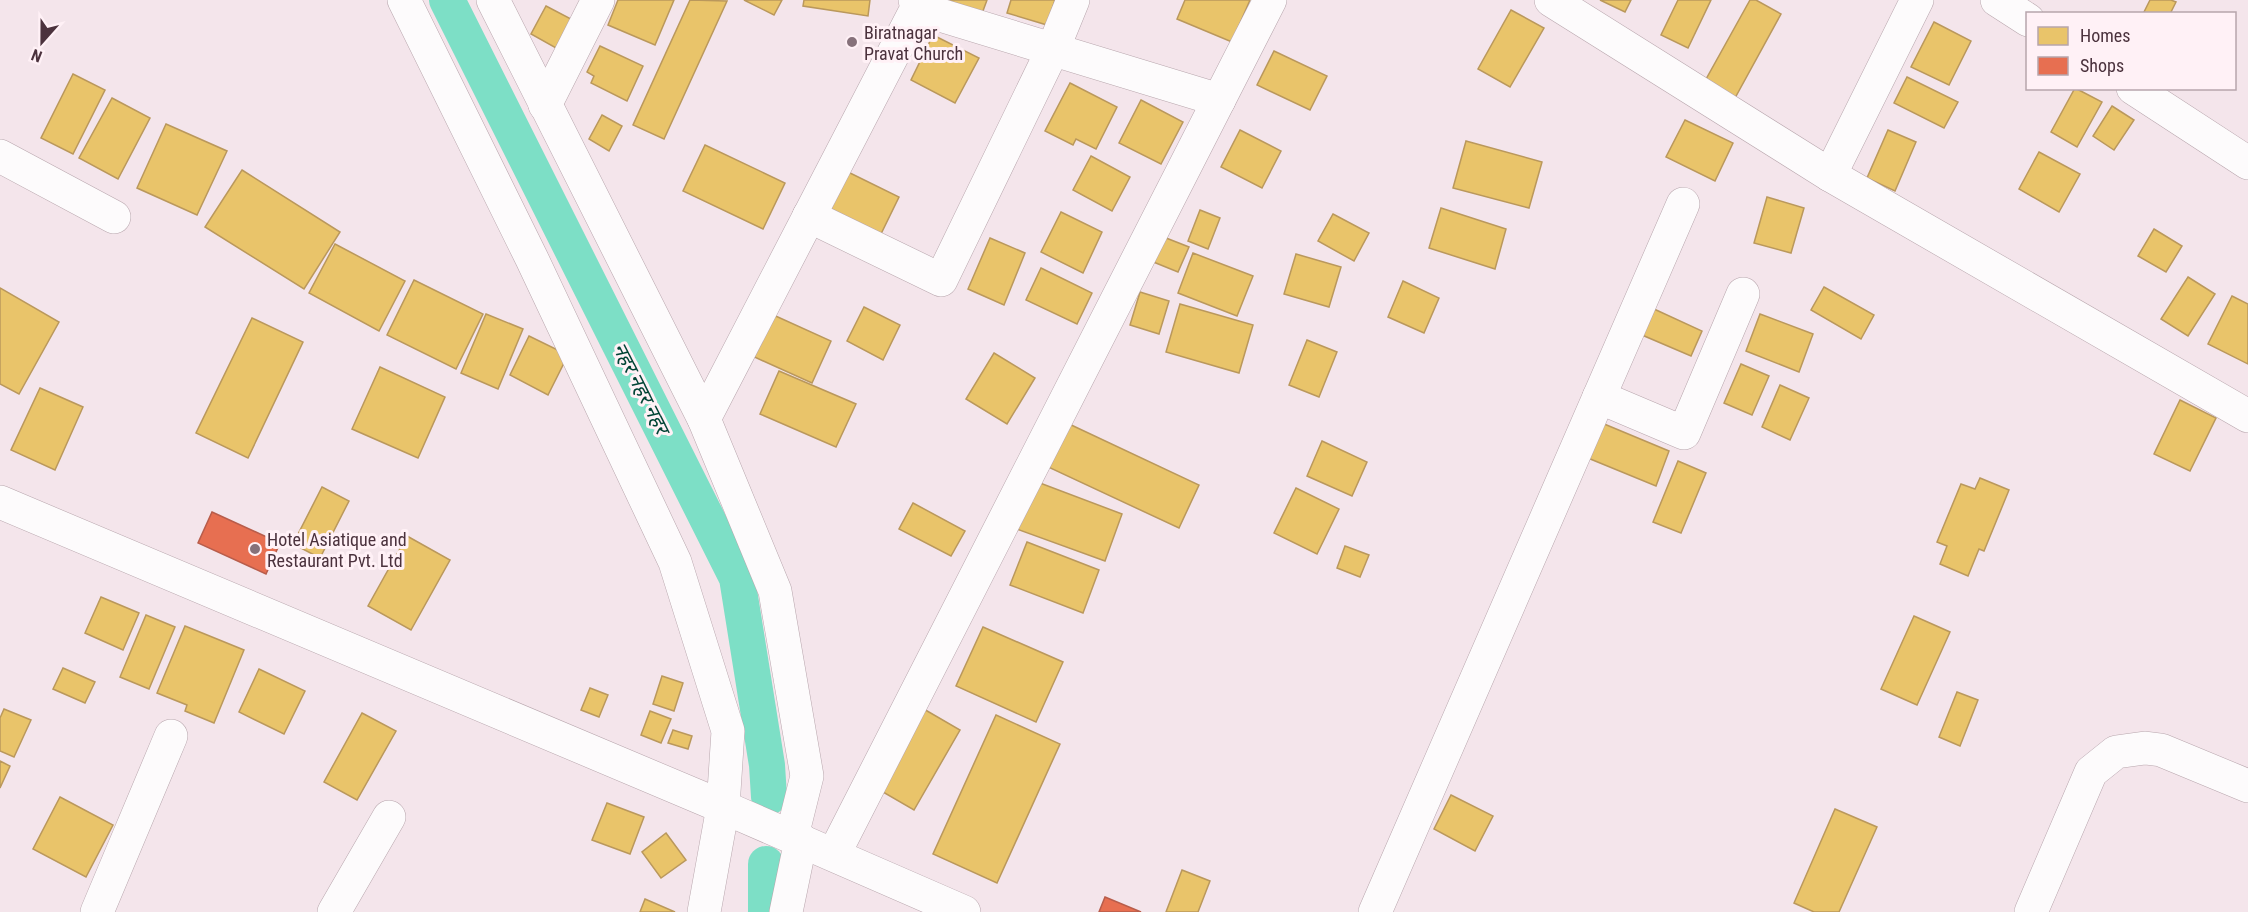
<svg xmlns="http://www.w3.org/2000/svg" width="2248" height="912" font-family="'Roboto Condensed','Noto Sans Devanagari',sans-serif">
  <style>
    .homes { fill: #e9c46a; stroke: #ba985c; stroke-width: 1.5 }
    .shops { fill: #e76f51; stroke: #b85d4b; stroke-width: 1.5 }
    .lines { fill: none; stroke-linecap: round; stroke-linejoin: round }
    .canal { stroke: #7ddfc6; stroke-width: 36 }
    .minor-casing { stroke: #b8a6ad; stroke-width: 34 }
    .major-casing { stroke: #b8a6ad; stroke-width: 34 }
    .minor { stroke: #fdfbfc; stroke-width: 33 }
    .major { stroke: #fdfbfc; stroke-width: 33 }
    .poi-dot { fill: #86717a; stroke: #fff1f6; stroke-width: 2 }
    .labels { text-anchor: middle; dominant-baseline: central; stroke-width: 6; stroke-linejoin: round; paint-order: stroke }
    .poi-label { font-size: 18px; fill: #4b323d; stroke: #fff1f6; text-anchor: start }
    .water-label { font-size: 20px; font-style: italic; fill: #014435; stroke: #fff1f6 }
  </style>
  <rect width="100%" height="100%" fill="#f4e5eb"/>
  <g class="homes">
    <polygon points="618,0 674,0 655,45 608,25"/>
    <polygon points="690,0 727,1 664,139 633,125"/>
    <polygon points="744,0 782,0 774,15"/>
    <polygon points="804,0 870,0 868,16 803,6"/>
    <polygon points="937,0 987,0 980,19"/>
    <polygon points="1011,0 1055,0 1047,25 1007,13"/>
    <polygon points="1185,0 1250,0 1232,42 1177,19"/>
    <polygon points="1600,0 1631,0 1625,12"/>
    <polygon points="1678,0 1711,0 1688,48 1661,35"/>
    <polygon points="1750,0 1756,0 1781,14 1735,98 1705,81"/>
    <polygon points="2150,0 2171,0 2176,2 2170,14 2143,14"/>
    <polygon points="546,6 571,19 556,48 531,34"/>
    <polygon points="1511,10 1544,28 1510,87 1478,69"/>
    <polygon points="1934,22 1971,41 1949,85 1911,67"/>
    <polygon points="933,35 979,58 955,103 911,80"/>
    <polygon points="600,46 643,66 627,101 591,83 594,76 587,72"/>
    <polygon points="1274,51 1327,76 1310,110 1257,85"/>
    <polygon points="73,74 105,90 73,154 41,138"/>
    <polygon points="1907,77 1958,102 1944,128 1894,103"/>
    <polygon points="1070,83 1117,107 1096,149 1076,139 1073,145 1045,131"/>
    <polygon points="2075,88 2102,102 2077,147 2051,132"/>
    <polygon points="112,98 150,118 118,179 79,158"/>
    <polygon points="1141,100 1183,122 1161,164 1119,143"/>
    <polygon points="2112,106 2134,120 2114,150 2093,136"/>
    <polygon points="602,115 622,126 609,151 589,139"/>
    <polygon points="1685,120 1733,143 1715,181 1666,157"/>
    <polygon points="166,124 227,151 197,215 137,188"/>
    <polygon points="1240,130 1281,151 1262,188 1221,167"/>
    <polygon points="1888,130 1916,142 1895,191 1867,178"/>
    <polygon points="1466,141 1542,162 1529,208 1453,188"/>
    <polygon points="705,145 785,183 763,229 683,191"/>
    <polygon points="2039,152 2080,174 2059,212 2019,189"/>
    <polygon points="1091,156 1130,177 1112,211 1073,190"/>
    <polygon points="242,170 340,232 304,289 205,227"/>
    <polygon points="848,172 899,197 878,240 827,215"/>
    <polygon points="1767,197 1804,208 1791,253 1754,243"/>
    <polygon points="1441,208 1506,229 1495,269 1429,248"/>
    <polygon points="1200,210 1220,218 1208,249 1188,241"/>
    <polygon points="1061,212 1102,232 1083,273 1041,252"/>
    <polygon points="1333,214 1369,233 1354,261 1318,241"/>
    <polygon points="2154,229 2182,246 2166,272 2138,256"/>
    <polygon points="1161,236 1189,247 1178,272 1151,261"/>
    <polygon points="990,238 1025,253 1004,305 968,289"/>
    <polygon points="335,244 405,281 379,331 309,293"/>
    <polygon points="1193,253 1253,276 1237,316 1178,293"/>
    <polygon points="1296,254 1341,267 1329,307 1284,294"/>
    <polygon points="1041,268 1092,293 1077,324 1026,300"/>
    <polygon points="2188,277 2215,294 2188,336 2161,319"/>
    <polygon points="414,280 483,314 456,369 387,335"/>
    <polygon points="1403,281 1439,298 1424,333 1388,317"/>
    <polygon points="1824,287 1874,315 1861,339 1811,310"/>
    <polygon points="0,288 59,322 19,394 0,384"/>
    <polygon points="1140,292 1169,301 1159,334 1130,325"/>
    <polygon points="2232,296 2248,304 2248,364 2208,344"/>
    <polygon points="1180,304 1253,325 1239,373 1166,352"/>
    <polygon points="864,307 900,325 883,360 847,341"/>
    <polygon points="1654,309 1702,331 1691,356 1642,335"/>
    <polygon points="769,313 831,341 812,383 750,355"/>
    <polygon points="486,314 523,329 498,389 461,373"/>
    <polygon points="1760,314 1813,334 1799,372 1746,351"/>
    <polygon points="252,318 303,342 248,458 196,433"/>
    <polygon points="529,336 568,355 548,395 510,375"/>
    <polygon points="1307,340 1337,352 1319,397 1289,385"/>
    <polygon points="994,353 1035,378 1007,424 966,399"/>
    <polygon points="1741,364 1769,376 1752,415 1724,403"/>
    <polygon points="380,367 445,397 418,458 352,429"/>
    <polygon points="779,371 856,404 836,447 760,414"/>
    <polygon points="1780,385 1809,398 1790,440 1762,427"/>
    <polygon points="40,388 83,407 55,470 11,450"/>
    <polygon points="2180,400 2216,418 2190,471 2154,454"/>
    <polygon points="1597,421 1669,451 1656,486 1583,456"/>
    <polygon points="1067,423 1199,485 1179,528 1046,466"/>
    <polygon points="1322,441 1367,462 1352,496 1307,476"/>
    <polygon points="1678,461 1706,473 1681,533 1653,522"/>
    <polygon points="1980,478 2009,490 1984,551 1979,549 1968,576 1940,564 1947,546 1937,542 1961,484 1975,489"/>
    <polygon points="1032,480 1122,514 1105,561 1014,528"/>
    <polygon points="322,487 349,501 320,558 293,544"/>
    <polygon points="1296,488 1339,509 1317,554 1274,533"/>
    <polygon points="913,503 965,531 951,556 899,529"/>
    <polygon points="407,536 450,560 411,630 368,606"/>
    <polygon points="1027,542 1099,570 1083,613 1010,585"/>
    <polygon points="1345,546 1369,555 1360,577 1337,568"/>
    <polygon points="101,597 139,613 123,650 85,633"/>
    <polygon points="146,615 175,627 149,689 120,677"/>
    <polygon points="1914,616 1950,632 1917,705 1881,689"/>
    <polygon points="185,626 244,650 214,723 185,711 187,705 157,693"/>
    <polygon points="983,627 1063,662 1036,722 956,686"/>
    <polygon points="63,668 95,682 85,703 53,689"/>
    <polygon points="259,669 305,691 284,734 239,712"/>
    <polygon points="662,676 683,683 674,711 653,704"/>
    <polygon points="590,688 608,695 599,717 581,710"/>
    <polygon points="1957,692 1978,700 1960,746 1939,737"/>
    <polygon points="922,708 960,730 914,810 876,788"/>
    <polygon points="4,709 31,720 14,757 0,751 0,718"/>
    <polygon points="650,711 671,719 661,743 641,735"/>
    <polygon points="362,713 396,731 357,800 324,782"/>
    <polygon points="996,715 1060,744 997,883 933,854"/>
    <polygon points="673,730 692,736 688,749 668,743"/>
    <polygon points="0,761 10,766 0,788"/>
    <polygon points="1451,795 1493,816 1475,851 1434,829"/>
    <polygon points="60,797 113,825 86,877 33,849"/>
    <polygon points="607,803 644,817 630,854 592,840"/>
    <polygon points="1835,809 1877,827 1839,912 1814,912 1794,903"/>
    <polygon points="666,833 686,860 661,878 642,852"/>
    <polygon points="1182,870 1210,881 1198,912 1166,912"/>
    <polygon points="645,899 675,912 640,912"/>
  </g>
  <g class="shops">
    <polygon points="212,512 280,543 266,574 198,543"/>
    <polygon points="1105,897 1141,912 1099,912"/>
  </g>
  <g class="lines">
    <g class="canal">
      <polyline points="447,0 737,578 767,765 769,797"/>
      <polyline points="766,912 766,864"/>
    </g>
    <g class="minor-casing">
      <g id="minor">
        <polyline points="493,0 704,419 775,591 807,776 792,836"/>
        <polyline points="1551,0 1830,175 2248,416"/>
        <polyline points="1997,0 2028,20"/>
        <polyline points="917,8 1219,100"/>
        <polyline points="2133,88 2248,163"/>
        <polyline points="545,105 598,0"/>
        <polyline points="0,156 114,217"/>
        <polyline points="1830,175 1917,0"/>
        <polyline points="809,216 941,280 1053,49 1073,0"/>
        <polyline points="1599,397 1684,433 1743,294"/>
        <polyline points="704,419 917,8 915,0"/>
        <polyline points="834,854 1270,0"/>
        <polyline points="97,912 171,736"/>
        <polyline points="334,912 389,817"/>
        <polyline points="704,912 723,807 964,912"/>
        <polyline points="786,912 801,840"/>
        <polyline points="1375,912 1683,204"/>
        <polyline points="2031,912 2091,772 2116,752 2145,748 2161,750 2248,786"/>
      </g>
    </g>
    <g class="major-casing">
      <polyline id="major" points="0,502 723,807 728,731 675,562 532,259 404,0"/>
    </g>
    <use href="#minor" class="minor"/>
    <use href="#major" class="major"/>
  </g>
  <g class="poi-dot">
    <circle cx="852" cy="42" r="6"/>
    <circle cx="255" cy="549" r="6"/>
  </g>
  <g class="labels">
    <g class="poi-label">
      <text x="864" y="32">Biratnagar<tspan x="864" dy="21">Pravat Church</tspan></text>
      <text x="267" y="539">Hotel Asiatique and<tspan x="267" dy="21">Restaurant Pvt. Ltd</tspan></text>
    </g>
    <g class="water-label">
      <text transform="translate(641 388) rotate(63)">नहर नहर नहर</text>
    </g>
  </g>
  <rect x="2026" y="12" width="210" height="78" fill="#fff1f6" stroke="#b7a5ac" stroke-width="1.5"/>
  <rect x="2038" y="27" width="30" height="18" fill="#e9c46a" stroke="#b7a5ac" stroke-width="1.5"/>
  <text x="2080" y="42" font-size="18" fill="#4b323d">Homes</text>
  <rect x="2038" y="57" width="30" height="18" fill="#e76f51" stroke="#b7a5ac" stroke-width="1.5"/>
  <text x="2080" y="72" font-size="18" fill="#4b323d">Shops</text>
  <g transform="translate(42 42) rotate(201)" stroke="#fff1f6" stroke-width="4.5" paint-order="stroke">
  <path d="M0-4.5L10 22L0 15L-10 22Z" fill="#4b323d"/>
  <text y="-9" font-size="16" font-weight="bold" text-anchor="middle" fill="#4b323d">N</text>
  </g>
</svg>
